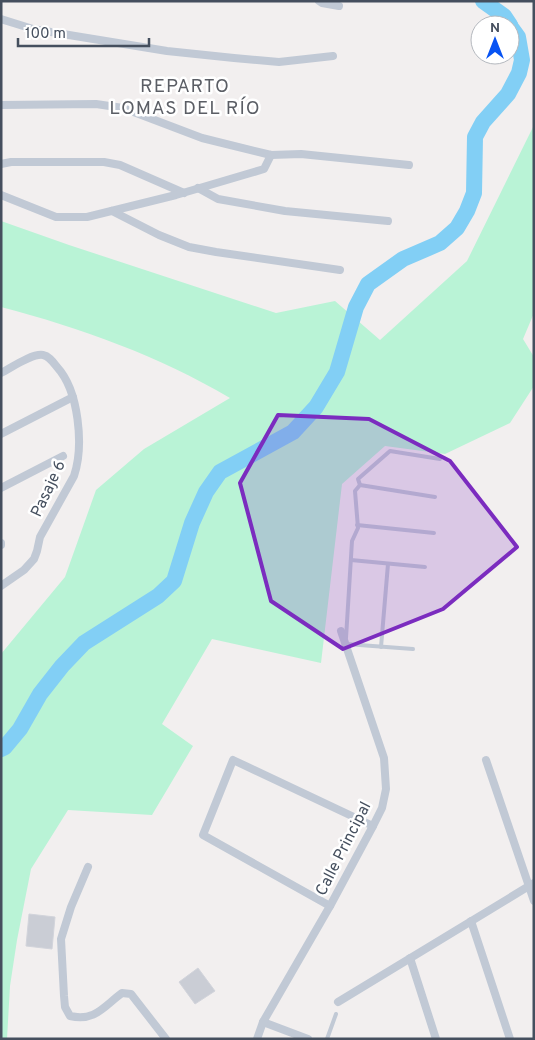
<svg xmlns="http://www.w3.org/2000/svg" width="535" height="1040" font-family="Overpass,sans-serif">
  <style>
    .green { fill: #b9f3d6 }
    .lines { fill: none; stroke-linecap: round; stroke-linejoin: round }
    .river { stroke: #82cff5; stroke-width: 16 }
    .building { fill: #cacdd5; stroke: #d2d4db }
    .lane { stroke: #c1c9d5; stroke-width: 4 }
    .street { stroke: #c1c9d5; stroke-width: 8 }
    .marked { fill: #7b2cbf; fill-opacity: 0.2; stroke: #7b2cbf; stroke-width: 4; stroke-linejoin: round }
    .labels { text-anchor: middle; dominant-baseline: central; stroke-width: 5; stroke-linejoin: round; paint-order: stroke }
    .street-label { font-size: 16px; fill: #454f5e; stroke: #fff }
    .quarter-label { font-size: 19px; letter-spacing: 1px; fill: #5b5e65; stroke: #fff }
  </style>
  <rect width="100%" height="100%" fill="#f2efef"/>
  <path class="green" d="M534,125V313L523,339L534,357V386L510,423L445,454L385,446L342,484L321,663L212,639L162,724L193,746L152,815L68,810L31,869L17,940L10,986L7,1039H1V654L65,577L96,490L144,449L230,398C159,356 81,328 1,307V221L69,245L276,313L335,301L380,340L467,261Z"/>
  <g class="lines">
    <g class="river">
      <polyline points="483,1 504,16 510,25"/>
      <polyline points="1,749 5,747 20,729 40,694 62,666 84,643 158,596 174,581 192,523 206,492 220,472 293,432 316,407 337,372 356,307 368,284 403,259 440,243 457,228 467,211 474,193 475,137 483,122 508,94 519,73 522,60 518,37 510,26"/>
    </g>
  </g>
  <g class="building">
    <polygon points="29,914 55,917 52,949 26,946"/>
    <polygon points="198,968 215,991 195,1004 179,982"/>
  </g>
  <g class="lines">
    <g class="lane">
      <polyline points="360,485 358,479 390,451 440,459"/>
      <polyline points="357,525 434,533"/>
      <polyline points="351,560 425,567"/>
      <polyline points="346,638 352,541 358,528 355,491 360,485 435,497"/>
      <polyline points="346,644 413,649"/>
      <polyline points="381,647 388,564"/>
      <polyline points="327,1039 336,1014"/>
    </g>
    <g class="street">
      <polyline points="319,1 322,3 339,6"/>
      <polyline points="1,19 33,29 75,36 167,51 234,58 279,62 333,56"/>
      <polyline points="1,105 96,104 123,108 202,138 271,155 301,154 409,165"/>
      <polyline points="1,164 11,162 104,162 120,165 184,193"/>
      <polyline points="198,188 218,199 285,211 388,221"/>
      <polyline points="1,195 56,217 87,217 176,195 264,169 271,155"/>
      <polyline points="112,211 159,235 189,247 216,252 340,270"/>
      <path d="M1,373C11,368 32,353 43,355C49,356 53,362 57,367C79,391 84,446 74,476L40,537L37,551L34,559L24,570L1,586"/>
      <polyline points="1,434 73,397"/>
      <polyline points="1,488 63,456"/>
      <polyline points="1,543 1,545"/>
      <polyline points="486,760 534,901"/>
      <path d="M88,867L71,907L61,939L64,996L65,1007L70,1016C95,1022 104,1006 122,993L131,994L166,1039"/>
      <polyline points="330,906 203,835 233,760 373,826"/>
      <polyline points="471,921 510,1039"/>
      <polyline points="410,958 436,1039"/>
      <polyline points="338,1002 534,883"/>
      <polyline points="263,1022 308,1039"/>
      <polyline points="257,1039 263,1022 330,906 373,826 382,808 386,789 384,758 341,631"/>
    </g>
  </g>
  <path class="marked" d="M278,415L369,419L450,461L517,547L443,609L343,649L271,601L240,483Z"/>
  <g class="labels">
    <g class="street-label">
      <text transform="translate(49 489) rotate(-65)">Pasaje 6</text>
      <text transform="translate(344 849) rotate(-63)">Calle Principal</text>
    </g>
    <g class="quarter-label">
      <text x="185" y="87">REPARTO<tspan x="185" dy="22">LOMAS DEL RÍO</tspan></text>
    </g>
  </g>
  <rect width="535" height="1040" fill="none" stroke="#454f5e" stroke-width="5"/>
  <g transform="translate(495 40)"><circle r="24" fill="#ffffff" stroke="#b5b9bf"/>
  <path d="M0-4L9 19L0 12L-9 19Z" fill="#0753f3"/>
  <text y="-8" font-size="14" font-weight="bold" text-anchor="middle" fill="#454f5e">N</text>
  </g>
  <path d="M18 38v8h131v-8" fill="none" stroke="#454f5e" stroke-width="2.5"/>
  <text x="25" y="38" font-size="15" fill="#454f5e" stroke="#ffffff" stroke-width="4" paint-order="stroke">100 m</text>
</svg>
